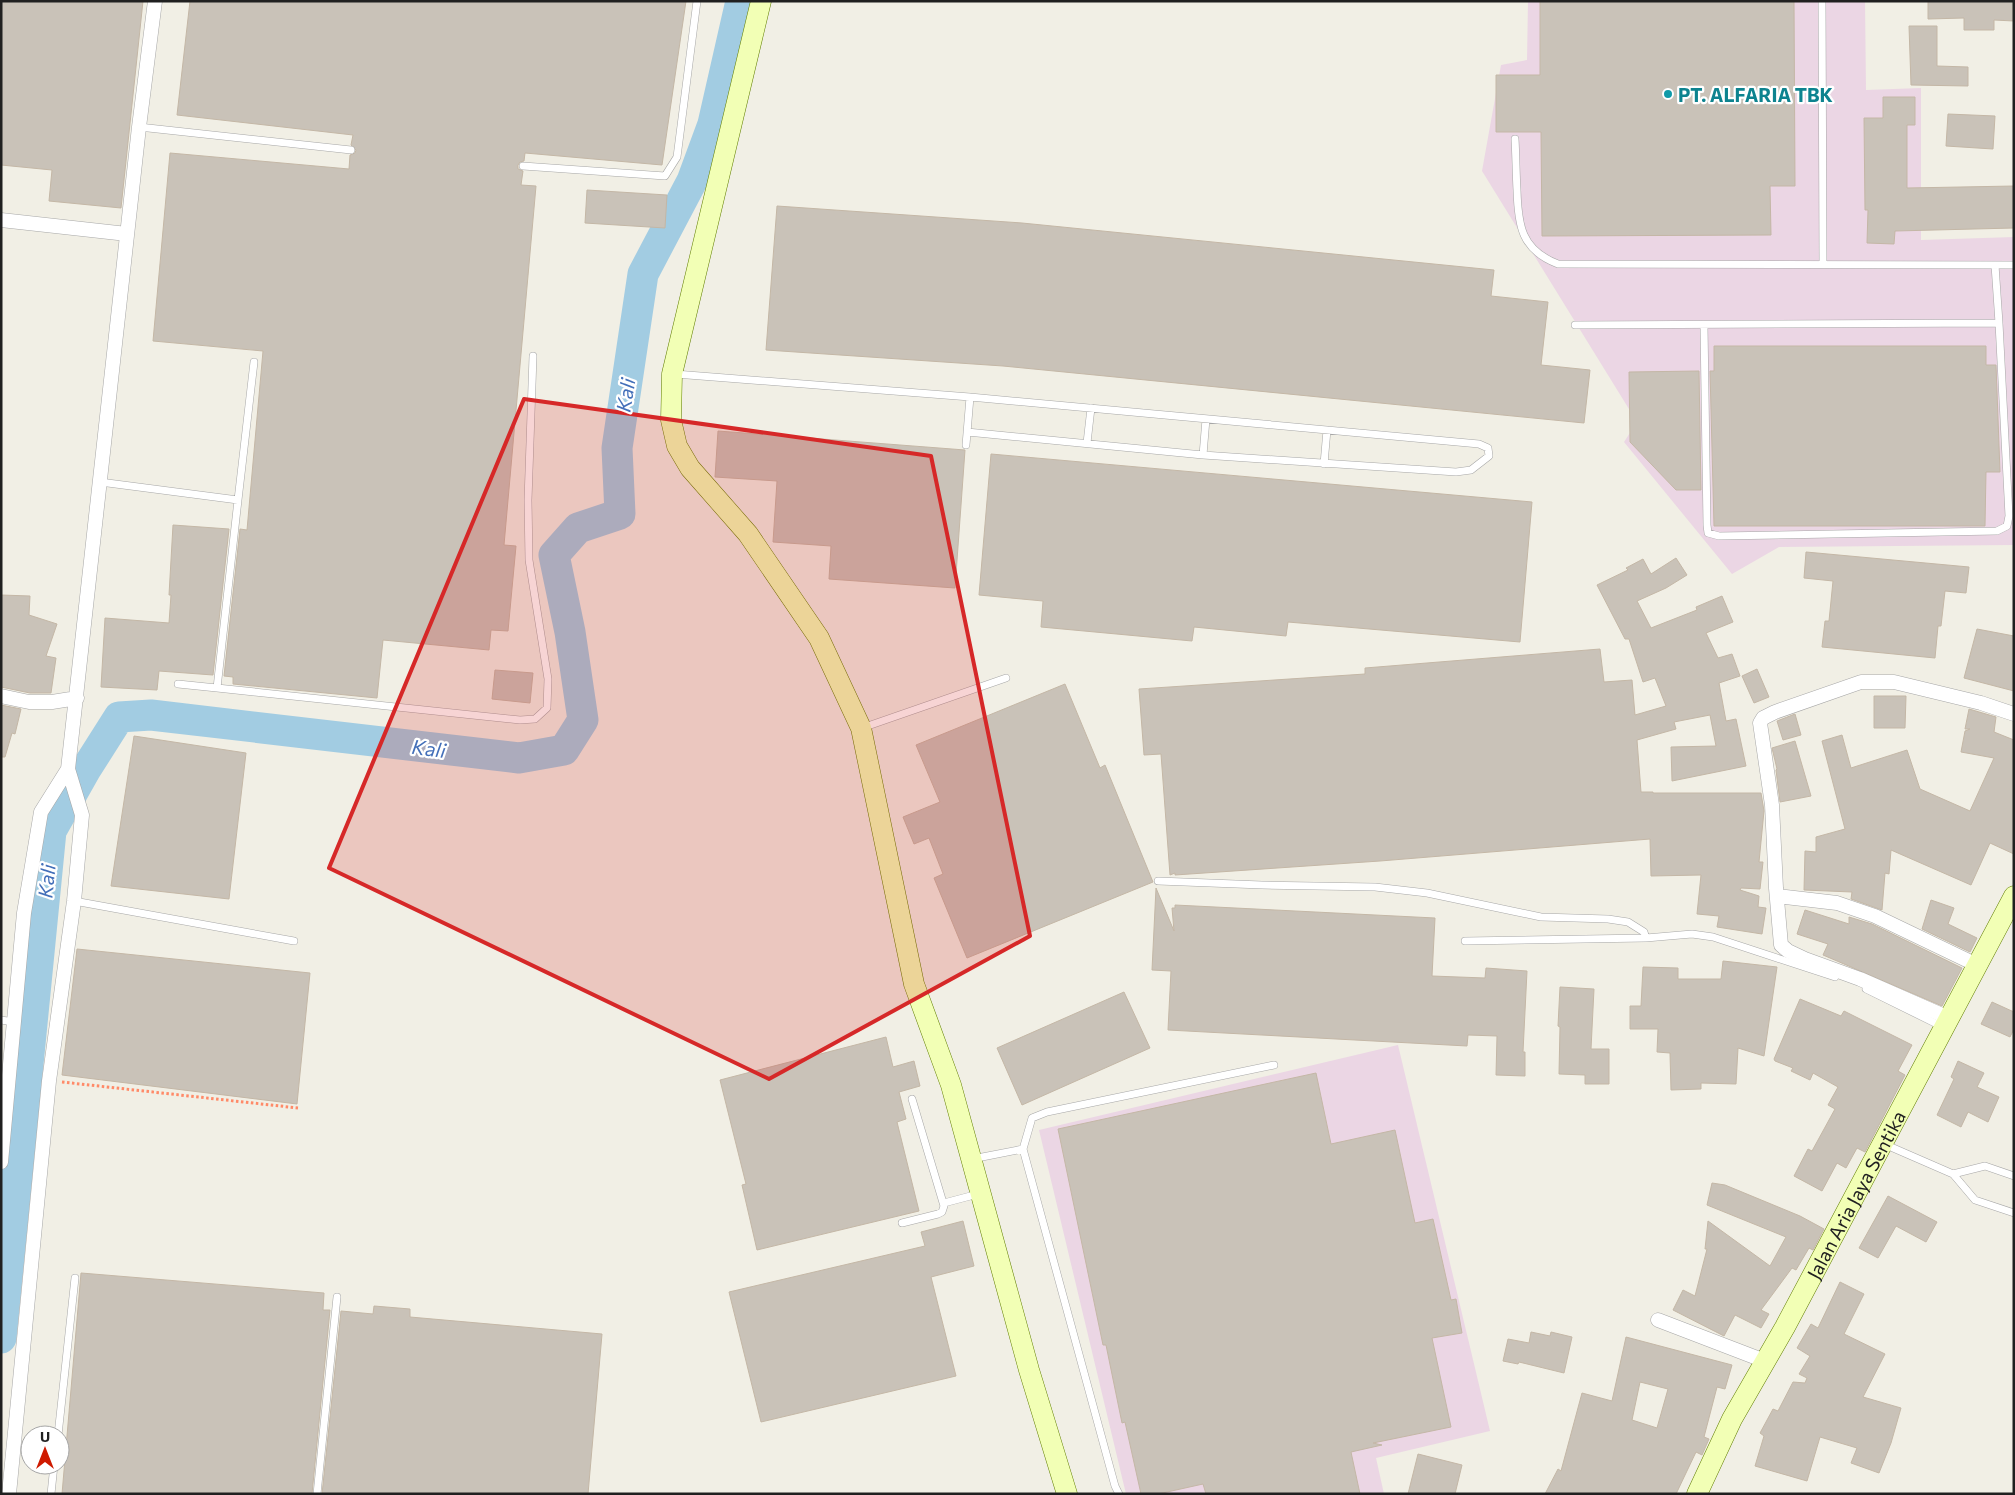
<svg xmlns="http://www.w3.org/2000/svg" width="2015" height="1495" font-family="Commissioner,sans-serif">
<rect width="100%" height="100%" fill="#f1efe5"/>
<path fill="#ebd6e4" d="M1528,1H1865L1866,90L1921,88V240L2014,237V545L1779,547L1732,574L1624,442L1637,422L1482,171L1501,65L1527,60Z
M1398,1045L1490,1431L1376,1458L1384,1494H1126L1039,1130Z"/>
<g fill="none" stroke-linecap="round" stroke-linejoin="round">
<path stroke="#a2cce2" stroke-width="31" d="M1,1338L51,831L86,769L119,717L151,715L519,758L564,750L583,720L570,632L554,555L578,528L620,514L617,448L643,274L692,181L713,124L741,1"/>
</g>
<path fill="#c9c2b8" stroke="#c4b7a6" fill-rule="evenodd" d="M1,1H143L121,208L49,201L52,170L1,165Z
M190,1H686L662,165L525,153L524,161L520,162L518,165V169L523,171L521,185L536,186L504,545L516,546L508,631L491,630L489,650L383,640L377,698L233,684V677L224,676L240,529L247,530L263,351L153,341L170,153L349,169L350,155L355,153L356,150L351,145L353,135L177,115Z
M1540,1H1794L1795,186H1770L1771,235L1542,236L1541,132H1496V75H1540Z
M1928,1H2014V21L1994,20V30H1964V18L1928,19Z
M1909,26H1937V66L1968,67V86L1911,85Z
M1883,97H1915V125H1907V188L2014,186V228L1895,231L1894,244L1867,243L1868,210H1865L1864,118H1883Z
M1948,114L1995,116L1993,149L1946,146Z
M587,190L667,195L665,228L585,223Z
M777,206L1022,223L1494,270L1491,296L1548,302L1541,365L1590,370L1584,423L1003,366L766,350Z
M1714,346H1986V365H1996L2000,472H1986L1985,526H1714L1710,371H1714Z
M1699,371L1701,490H1676L1630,442L1629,372Z
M718,431L965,450L955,588L829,579L831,546L773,542L777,481L715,477Z
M991,454L1532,502L1520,642L1288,622L1286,636L1194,627L1192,641L1041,627L1043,601L979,595Z
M173,525L229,529L213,675L159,671L157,690L101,687L105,618L169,623L171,595H169Z
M1806,552L1969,567L1966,593L1945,591L1941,626H1938L1935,658L1822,647L1825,621H1829L1833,581L1804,578Z
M1676,558L1687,575L1666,588L1637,601L1651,628L1697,610L1696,607L1722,596L1733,622L1706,633L1718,658L1732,654L1740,676L1719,683L1726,721L1736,719L1746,766L1672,781L1671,747L1716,746L1710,715L1674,722L1676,729L1637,740L1641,792H1653V793H1761L1764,811L1759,862H1763L1760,889L1741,888L1740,890L1759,896L1758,907L1766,908L1762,934L1717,927L1719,916L1697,914L1701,875L1651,876L1650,839L1380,861L1175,875V873L1170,875L1161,754L1144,755L1139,689L1365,674V668L1600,649L1604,682L1632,680L1635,715L1666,706L1655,678L1643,682L1629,639H1625L1597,585L1628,570L1626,568L1643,559L1651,574Z
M1,595L30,596L29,615L57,624L46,656L56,658L51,693H30L1,687Z
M1977,629L2014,636V691L1964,678Z
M1757,669L1769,697L1754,703L1742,676Z
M495,670L533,673L530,703L492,699Z
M1065,684L1100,768L1105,765L1153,882L967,958L934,878L943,874L929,838L914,844L903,817L940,802L916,745Z
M1874,696H1906L1905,728H1874Z
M1,705L21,709L15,734L12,733L5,757H1Z
M1969,709L1996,717L1994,732L2014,740V854L1990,843L1971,885L1891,850L1889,874L1885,873L1882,910L1851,899L1852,892L1804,890L1805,851L1816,852V837L1845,829L1822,741L1842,735L1851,768L1907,750L1920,789L1970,811L1994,758L1961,752L1965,731L1970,729H1965Z
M1795,714L1801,735L1783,740L1777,721Z
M134,736L246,753L229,899L111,886Z
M1795,741L1811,796L1780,802L1776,770L1777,769L1772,748Z
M1156,888L1174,931L1172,908H1175V905L1435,918L1432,976L1485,978L1486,968L1527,971L1523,1052H1525V1076L1496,1075L1497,1036L1468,1035L1467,1046L1168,1030L1171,971L1152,970Z
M1931,900L1954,908L1948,924L1977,938L1970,952L1922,929Z
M1805,910L1849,924V917L1872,924L1962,968L1942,1006L1823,955L1828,944L1797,934Z
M77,949L310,973L297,1104L62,1075Z
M1723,961L1777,967L1764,1056L1738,1048L1736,1084L1701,1083V1089L1671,1090L1670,1053L1657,1052L1658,1029H1630V1006H1641L1643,967L1678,968V979H1721Z
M1560,987L1594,989L1591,1049H1609V1084H1585V1075L1559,1074L1560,1027L1558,1026Z
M1124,992L1150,1048L1022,1105L997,1048Z
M1800,999L1841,1016L1844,1011L1912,1045L1898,1071L1905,1075L1865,1152L1857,1148L1846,1168L1837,1163L1822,1191L1794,1176L1808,1149L1812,1151L1835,1109L1828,1105L1838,1087L1813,1073L1810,1080L1791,1071L1793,1068L1775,1061L1774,1059Z
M1992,1002L2014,1012V1029L2010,1037L1981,1024Z
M886,1037L893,1067L914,1061L920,1086L899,1092L906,1119L897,1122L919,1211L757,1250L742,1185L746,1184L720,1080Z
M1958,1061L1984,1073L1977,1087L1999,1097L1988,1122L1968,1112L1961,1127L1937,1115L1954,1079L1951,1077Z
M1316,1073L1331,1144L1395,1130L1415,1223L1433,1219L1451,1300L1456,1299L1462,1333L1432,1338L1451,1427L1373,1443L1382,1445L1351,1452L1360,1494H1206L1203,1484L1158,1494H1141L1125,1422L1122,1423L1106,1345H1103L1058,1129Z
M1712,1183L1725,1185L1800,1216L1824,1229L1813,1250L1809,1248L1796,1270L1792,1268L1761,1310L1769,1314L1761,1328L1735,1315L1724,1336L1673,1310L1683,1290L1695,1296L1707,1249H1705L1708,1221L1770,1266L1786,1237L1707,1205Z
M1888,1196L1937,1222L1926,1242L1896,1226L1878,1258L1859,1248Z
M963,1221L974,1266L931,1277L956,1376L761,1422L729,1292L925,1246L921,1232Z
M81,1273L324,1293L323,1310H330L312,1494H62Z
M1840,1282L1864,1294L1844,1334L1885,1354L1863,1397L1901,1408L1891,1443L1879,1473L1851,1463L1857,1448L1820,1437L1807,1481L1755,1466L1764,1436L1760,1433L1773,1409L1778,1411L1793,1382L1805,1383L1807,1378L1799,1374L1810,1356L1797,1348L1811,1324L1818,1328Z
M374,1306L410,1309V1317L602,1334L588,1494H322L341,1311L373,1314Z
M1531,1332L1550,1336L1551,1332L1572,1337L1564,1373L1519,1362L1518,1364L1503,1361L1508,1339L1529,1343Z
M1626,1337L1732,1365L1725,1389L1717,1387L1704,1437L1709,1439L1702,1455L1696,1452L1676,1494H1545L1558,1469L1561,1471L1582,1393L1612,1401ZM1640,1382L1668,1389L1657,1428L1632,1420Z
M1418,1454L1462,1465L1455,1494H1408Z"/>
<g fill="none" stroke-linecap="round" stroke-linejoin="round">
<defs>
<path id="lane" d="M1822,1L1823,264
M139,127L351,150
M1515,139C1516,156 1516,173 1517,190C1518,225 1521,250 1558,264L2014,265
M523,166L665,176L677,157L697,1
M1575,325L1999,323L1995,265
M1704,326L1707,525L1708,533L1719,536L1997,531L2007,526L2009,516L1999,323
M675,374L970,397L1479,444L1488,448L1489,456L1471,470L1456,472L1203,455L967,432
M1087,443L1091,408
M966,445L970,397
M1203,455L1206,419
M1324,464L1327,430
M100,482L238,500L254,362
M238,500L217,688L520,720L535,719L547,708L548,679L529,560L528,500L533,356
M178,684L217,688
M862,728L1006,678
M1158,881L1262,885L1375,887L1427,893L1541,917L1608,919L1628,922L1644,932L1646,938
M74,901L294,941
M1465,941L1646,938L1692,934L1713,937L1835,977
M1866,989L1943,1027
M1,1020L14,1022
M1884,1144L1953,1174L1975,1200L2014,1213
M1023,1149L1115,1486L1119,1494
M972,1159L1023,1149L1032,1118L1047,1112L1274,1065
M1953,1174L1985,1166L2014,1176
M944,1203L978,1194
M902,1223L938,1214L942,1212L944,1206L912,1099
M58,1435L75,1278
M51,1494L54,1465
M317,1494L337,1297"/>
<path id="street" d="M1,220L127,234
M1,696L29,702H52L77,698
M1777,896L1837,903L1875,916L1977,965
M1949,1018L1860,979L1805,959L1788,951L1781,945L1776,888L1772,805L1760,723L1763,718L1775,712L1861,682H1894L1981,703L2014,714
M1,1162L24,913L41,812L68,769
M1658,1320L1765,1361
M9,1494L49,1081L74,901L82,815L68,769L139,127L155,1"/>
<g id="secondary">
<path d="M761,1L672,374L671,420L677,446L690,468L748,534L819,638L861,728L914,984L951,1085L1029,1370L1067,1494"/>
<path id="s1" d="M1697,1494L1732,1419L1785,1327L2014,896"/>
</g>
</defs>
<use href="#lane" stroke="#a7a7a7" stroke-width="8"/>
<use href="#street" stroke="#a7a7a7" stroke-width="15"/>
<use href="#secondary" stroke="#607d00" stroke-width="21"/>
<path stroke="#ff8a68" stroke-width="3" stroke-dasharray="2.5 2.5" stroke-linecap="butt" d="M62,1082L298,1108"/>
<use href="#lane" stroke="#fff" stroke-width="7"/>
<use href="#street" stroke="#fff" stroke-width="14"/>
<use href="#secondary" stroke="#f2ffb5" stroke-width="20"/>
</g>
<path fill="#d62828" fill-opacity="0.2" stroke="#d62828" stroke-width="4" stroke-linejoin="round" d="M524,399L931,456L1030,936L769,1079L329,868Z"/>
<circle fill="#0f9aa8" stroke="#fff" stroke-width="2" cx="1668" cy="94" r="5"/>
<g text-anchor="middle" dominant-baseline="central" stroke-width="4.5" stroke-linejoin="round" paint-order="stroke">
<g font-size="19" font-weight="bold" fill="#0d838f" stroke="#fff" text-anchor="start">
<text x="1678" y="94">PT. ALFARIA TBK</text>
</g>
<g font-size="19" fill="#202020" stroke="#fff">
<text stroke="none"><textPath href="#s1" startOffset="339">Jalan Aria Jaya Sentika</textPath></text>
</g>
<g font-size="20" font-style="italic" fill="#436fb9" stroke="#fff">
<text transform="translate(625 395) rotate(-81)">Kali</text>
<text transform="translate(429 748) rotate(7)">Kali</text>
<text transform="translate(46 881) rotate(-84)">Kali</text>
</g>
</g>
<rect width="2015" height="1495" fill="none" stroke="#202020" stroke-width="5"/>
<g transform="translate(45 1450)"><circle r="24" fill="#ffffff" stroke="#a6a6a6"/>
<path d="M0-4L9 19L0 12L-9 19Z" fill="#cf1a00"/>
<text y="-8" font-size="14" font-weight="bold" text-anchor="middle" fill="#202020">U</text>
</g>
</svg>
